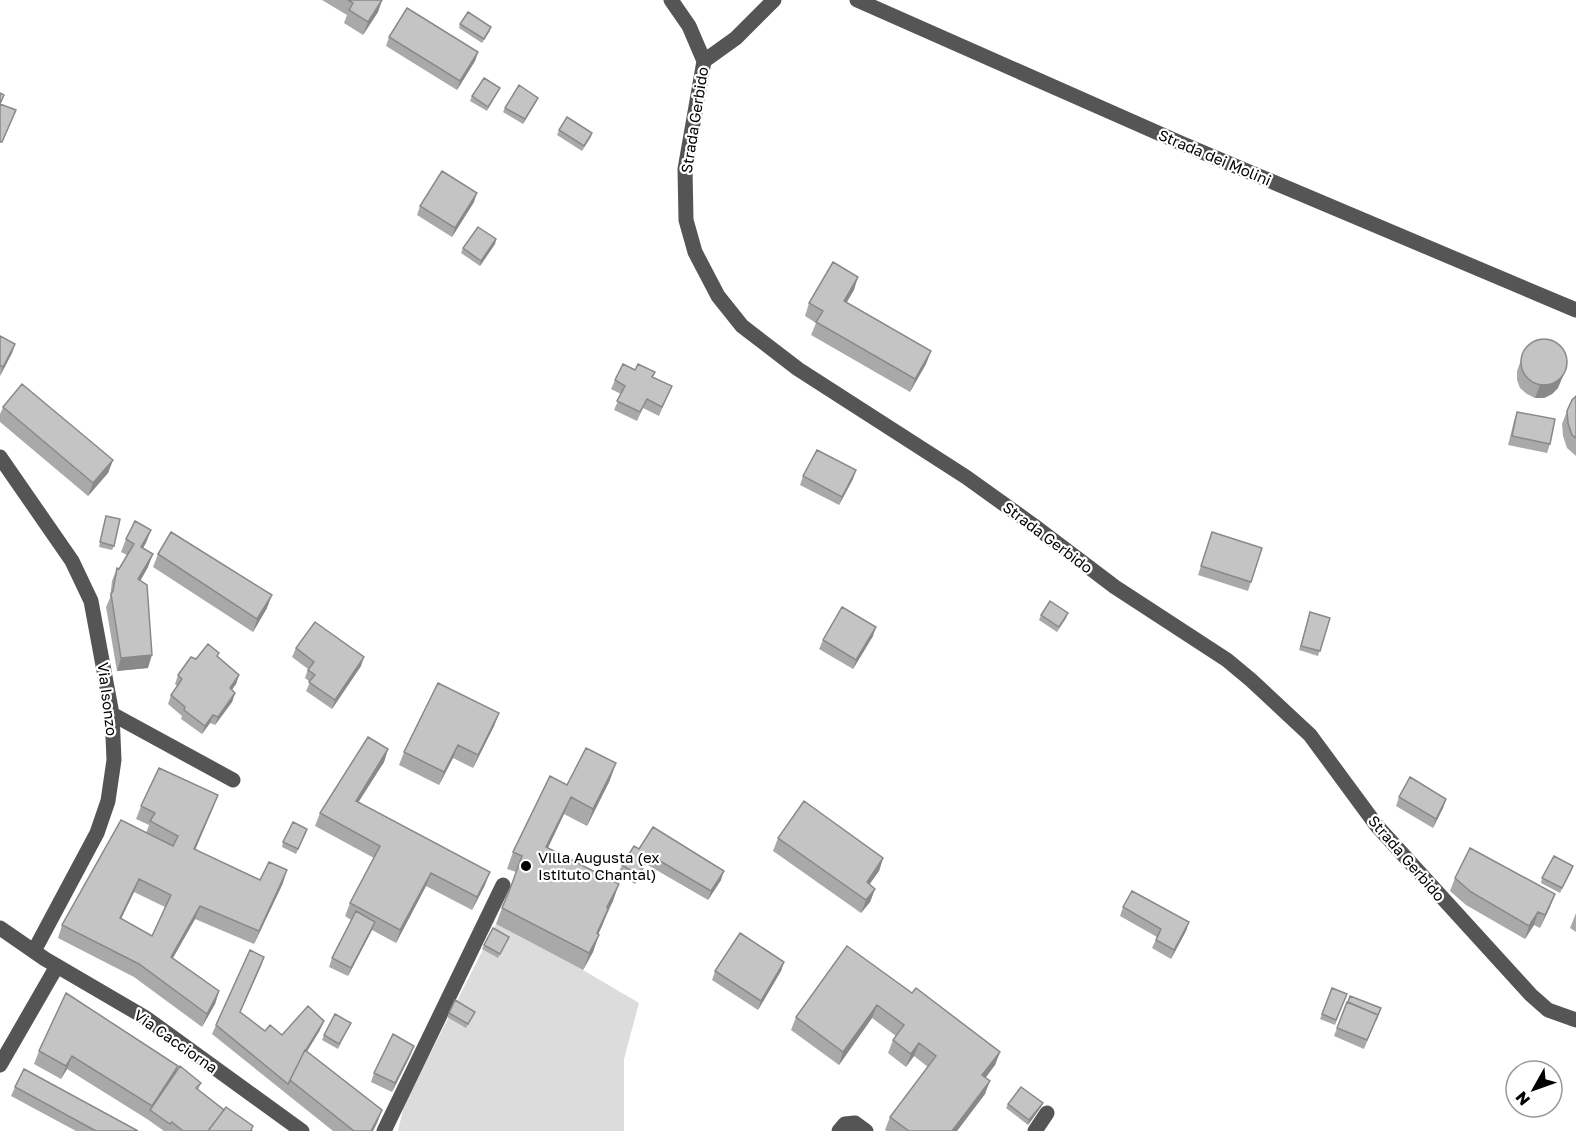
<svg xmlns="http://www.w3.org/2000/svg" width="1576" height="1131" font-family="'Golos Text',sans-serif">
<rect width="100%" height="100%" fill="#fff"/>
<path fill="#dcdcdc" d="M496,924L583,970L639,1003L624,1059V1131H398L404,1105Z"/>
<g fill="none" stroke-linecap="round" stroke-linejoin="round">
<path stroke="#555" stroke-width="15" d="M671,0L689,26L704,61L685,169L686,220L695,252L718,296L742,326L798,369L966,477L1033,525L1115,587L1227,660L1251,680L1310,735L1377,826L1531,995L1548,1010L1576,1020
M857,0L1183,144L1576,310
M704,61L736,38L774,0
M0,457L72,561L91,601L112,714L114,760L108,801L97,833L34,951
M112,714L233,780
M0,928L45,959L146,1018L302,1131
M0,1065L57,966
M384,1131L503,885
M839,1131L845,1124L855,1123L866,1131
M1035,1131L1047,1113"/>
</g>
<path fill="#a9a9a9" fill-rule="evenodd" d="M322,0H382L378,12L363,35L344,23L347,15Z
M460,24L490,31L482,43L459,28Z
M389,37L478,52L475,61L457,90L386,46Z
M500,88L498,92L487,111L470,101L472,96Z
M538,98L536,102L523,124L503,112L505,108Z
M559,130L592,133L591,137L582,151L557,135Z
M474,202L452,237L417,215L420,206Z
M496,239L495,244L480,266L461,253L463,248Z
M854,290L846,302L931,351L926,364L910,392L811,335L816,323L805,316L809,303Z
M0,336L15,344L12,353L0,376Z
M1525,349L1558,388L1552,394L1544,398H1535L1527,394L1520,388L1517,380V371Z
M635,370L655,372L653,377L668,395L659,416L643,408L637,421L614,410L621,394L611,389L615,380Z
M1576,396V456L1567,448L1563,436L1562,424L1567,411Z
M3,407L113,460L108,473L88,496L0,422V414Z
M1517,412L1550,444L1547,453L1508,445L1514,421Z
M803,476L853,479L839,505L800,485Z
M106,516L114,546L112,550L99,547Z
M151,530L143,548L148,567L140,581L148,668L117,671L106,607L110,598L112,581L117,568L119,569L127,555L121,552L126,539Z
M1209,541L1251,582L1248,591L1198,575Z
M158,554L267,608L253,632L153,567Z
M1310,612L1330,618L1318,656L1299,650Z
M1041,615L1067,617L1057,632L1039,620Z
M873,636L853,669L819,649L823,640Z
M296,648L361,666L332,709L306,691L310,682L305,678L308,669L292,657Z
M218,657L239,675L236,684L232,689L235,693L232,702L215,725L210,723L202,734L181,719L182,716L168,704L171,695L177,686L175,684L178,675L196,659Z
M499,713L494,726L473,768L453,758L439,785L399,765L404,752Z
M388,749L384,762L358,802L485,885L472,910L426,886L396,943L372,930L348,976L329,967L332,958L351,920L345,916L350,903L374,858L315,826L320,813Z
M610,780L587,826L564,814L548,848L613,901L598,935L593,952L583,970L496,924L502,908L509,893L516,872L507,869L513,852L567,785Z
M218,795L195,849L260,880L283,883L254,944L195,919L173,958L219,991L215,1004L202,1027L134,977L58,938L62,925L146,833L149,825L136,819L141,806ZM134,892L165,907L152,936L121,919Z
M1399,797L1446,799L1443,808L1433,828L1396,806Z
M306,833L296,854L282,847L283,842Z
M778,838L883,858L879,871L869,884L875,889L870,902L861,913L773,851Z
M639,849L721,880L708,900L646,864L635,884L618,874L622,865Z
M1572,870L1560,893L1541,883L1542,878Z
M1455,878L1555,894L1550,907L1540,928L1534,925L1525,939L1466,905L1450,891Z
M1123,907L1189,922L1186,931L1171,959L1152,948L1157,937L1120,916Z
M1576,913V932L1570,928Z
M509,937L498,958L482,949L484,945Z
M784,962L781,971L758,1010L712,980L715,971Z
M261,966L240,1012L265,1031L282,1035L320,1030L307,1051L382,1110L377,1123L373,1131H333L212,1034L216,1025Z
M1332,988L1347,994L1335,1025L1320,1019Z
M912,993L1000,1052L995,1065L985,1078V1094L957,1131H887L885,1130L890,1117L928,1067L914,1056L906,1067L888,1053L893,1040L896,1036L872,1018L839,1065L791,1030L796,1017Z
M1381,1008L1364,1049L1334,1036L1337,1028Z
M449,1013L473,1016L466,1028L447,1017Z
M351,1023L338,1049L322,1040L324,1035Z
M39,1051L175,1074L201,1083L198,1090L252,1131H164L147,1119L67,1069L61,1079L34,1064Z
M411,1054L392,1092L371,1082L374,1073Z
M15,1087L138,1131H76L11,1096Z
M1043,1103L1041,1107L1028,1125L1006,1108L1008,1104Z"/>
<path fill="#898989" d="M382,0L378,12L363,35L368,22Z
M478,52L475,61L457,90L460,81Z
M538,98L536,102L523,124L525,119Z
M477,193L474,202L452,237L455,228Z
M496,239L495,244L480,266L481,261Z
M858,277L854,290L840,314L844,301Z
M15,344L12,353L0,376L3,367Z
M931,351L926,364L910,392L915,379Z
M1567,367L1558,388L1552,394L1544,398H1535L1540,385Z
M113,460L108,473L88,496L93,483Z
M856,470L853,479L839,505L842,497Z
M151,530L146,543L136,560L141,547Z
M153,554L148,567L134,592L138,579Z
M272,595L267,608L253,632L257,619Z
M876,627L873,636L853,669L856,660Z
M152,655L148,668L117,671L121,658Z
M364,657L361,666L332,709L335,700Z
M239,675L236,684L227,697L230,688Z
M235,693L232,702L215,725L218,717Z
M499,713L494,726L473,768L478,755Z
M213,715L210,723L202,734L205,726Z
M458,745L453,758L439,785L444,772Z
M388,749L384,762L351,814L356,801Z
M616,763L610,780L587,826L593,809Z
M218,795L213,808L190,862L194,849Z
M571,797L564,814L540,864L546,847Z
M1446,799L1443,808L1433,828L1436,819Z
M650,855L646,864L635,884L638,875Z
M883,858L879,871L862,895L867,882Z
M287,870L283,883L254,944L259,931Z
M724,871L721,880L708,900L711,891Z
M490,872L485,885L472,910L477,897Z
M431,873L426,886L396,943L400,930Z
M139,879L134,892L115,931L120,918Z
M619,884L613,901L600,924L607,907Z
M875,889L870,902L861,913L866,900Z
M1555,894L1550,907L1540,928L1545,915Z
M200,906L195,919L166,970L171,957Z
M608,909L602,926L592,947L599,935L593,952L583,970L597,933Z
M1538,912L1534,925L1525,939L1529,926Z
M375,922L372,930L348,976L351,968Z
M1189,922L1186,931L1171,959L1174,950Z
M264,957L261,966L236,1021L240,1012Z
M784,962L781,971L758,1010L761,1001Z
M219,991L215,1004L202,1027L207,1014Z
M877,1005L872,1018L839,1065L843,1052Z
M324,1021L320,1030L300,1063L303,1054Z
M919,1043L914,1056L906,1067L911,1054Z
M414,1046L411,1054L392,1092L395,1083Z
M1000,1052L995,1065L978,1088L982,1075Z
M72,1056L67,1069L61,1079L66,1066Z
M178,1066L173,1079L150,1110L152,1106Z
M990,1081L985,1094L957,1131H952Z
M1043,1103L1041,1107L1028,1125L1029,1120Z
M382,1110L377,1123L373,1131H371Z"/>
<path fill="#c4c4c4" stroke="#898989" stroke-width="1.5" fill-rule="evenodd" d="M348,0H382L368,22L349,10L353,3Z
M407,8L478,52L460,81L389,37Z
M468,12L491,27L484,39L460,24Z
M484,78L500,88L488,107L472,96Z
M519,85L538,98L525,119L505,108Z
M0,93L4,95L0,104L16,110L2,142H0Z
M567,117L592,133L584,146L559,130Z
M442,171L477,193L455,228L420,206Z
M478,227L496,239L481,261L463,248Z
M833,262L858,277L844,301L931,351L915,379L816,322L823,311L809,303Z
M0,336L15,344L3,367L0,365Z
M1521 362a23 23 0 1 1 46 0a23 23 0 1 1-46 0Z
M623,364L635,370L638,364L655,372L652,377L672,386L662,407L647,399L640,412L617,401L625,386L615,380Z
M22,384L113,460L93,483L3,407Z
M1576,396V438L1572,435L1568,423L1567,411L1572,400Z
M1517,412L1555,419L1550,444L1512,436Z
M817,450L856,470L842,497L803,476Z
M106,516L120,519L114,546L100,542Z
M135,521L151,530L141,547L153,554L138,579L147,585L152,655L121,658L111,594L113,591L117,568L119,569L134,544L126,539Z
M171,532L272,595L257,619L158,554Z
M1212,532L1262,548L1251,582L1201,566Z
M1050,601L1068,613L1059,627L1041,615Z
M842,607L876,627L856,660L823,640Z
M1310,612L1330,618L1320,651L1301,646Z
M315,622L364,657L335,700L309,682L315,675L308,670L314,662L296,648Z
M208,644L219,653L217,656L239,675L230,688L235,693L218,717L213,715L205,726L184,710L185,707L171,695L182,679L178,675L191,657L196,659Z
M438,683L499,713L478,755L458,745L444,772L404,752Z
M368,737L388,749L356,801L490,872L477,897L431,873L400,930L350,903L380,846L320,813Z
M586,748L616,763L593,809L571,797L546,847L619,884L607,907L608,909L597,933L599,935L589,953L502,908L510,889L522,856L513,852L550,776L567,785Z
M159,768L218,795L194,849L260,880L269,862L287,870L259,931L200,906L171,957L219,991L207,1014L139,964L62,925L121,820L173,846L178,836L150,821L155,813L141,806ZM139,879L171,895L152,936L120,918Z
M1410,777L1446,799L1436,819L1399,797Z
M804,801L883,858L867,882L875,889L866,900L778,838Z
M293,822L307,829L298,849L283,842Z
M653,827L724,871L711,891L650,855L638,875L622,865L634,846L639,849Z
M1470,848L1555,894L1545,915L1538,912L1529,926L1471,892L1455,878Z
M1554,856L1573,866L1562,888L1542,878Z
M1132,891L1189,922L1174,950L1156,940L1161,929L1123,907Z
M356,911L375,922L351,968L332,958Z
M493,928L509,937L500,954L484,945Z
M740,933L784,962L761,1001L715,971Z
M847,946L912,993L916,988L1000,1052L982,1075L990,1081L952,1131H909L890,1117L936,1056L919,1043L911,1054L893,1040L904,1025L877,1005L843,1052L796,1017Z
M250,950L264,957L240,1012L265,1031L270,1025L282,1035L308,1006L324,1021L306,1050H305L288,1084L216,1025Z
M1332,988L1347,994L1336,1020L1322,1014Z
M66,993L178,1066L152,1106L72,1056L66,1066L39,1051Z
M1350,996L1381,1008L1376,1020L1378,1015L1348,1002Z
M455,1000L475,1012L468,1024L449,1013Z
M1347,1002L1378,1015L1367,1040L1337,1028Z
M335,1014L351,1023L339,1044L324,1035Z
M393,1034L414,1046L395,1083L374,1073Z
M305,1050L382,1110L371,1131H354L290,1080Z
M180,1066L201,1083L196,1088L224,1110L208,1131H183L172,1122L170,1124L150,1110Z
M24,1069L138,1131H96L15,1087Z
M1021,1087L1043,1103L1029,1120L1008,1104Z
M226,1107L253,1126L251,1130L252,1131H208Z"/>
<circle fill="#000" stroke="#fff" stroke-width="2" cx="526" cy="866" r="6"/>
<g text-anchor="middle" dominant-baseline="central" stroke-width="4.5" stroke-linejoin="round" paint-order="stroke">
<g font-size="15" fill="#000" stroke="#fff">
<text transform="translate(694 120) rotate(-81)">Strada Gerbido</text>
<text transform="translate(1215 157) rotate(23)">Strada dei Molini</text>
<text transform="translate(1048 537) rotate(37)">Strada Gerbido</text>
<text transform="translate(108 699) rotate(83)">Via Isonzo</text>
<text transform="translate(1407 858) rotate(49)">Strada Gerbido</text>
<text transform="translate(176 1041) rotate(35)">Via Cacciorna</text>
</g>
<g font-size="15" fill="#000" stroke="#fff" text-anchor="start">
<text x="538" y="857">Villa Augusta (ex<tspan x="538" dy="17">Istituto Chantal)</tspan></text>
</g>
</g>
<g transform="translate(1534 1089) rotate(230)"><circle r="28" fill="#ffffff" stroke="#999999" stroke-width="1.5"/>
<path d="M0-4.5L10 22L0 15L-10 22Z" fill="#000000"/>
<text y="-9" font-size="16" font-weight="bold" text-anchor="middle" fill="#000000">N</text>
</g>
</svg>
